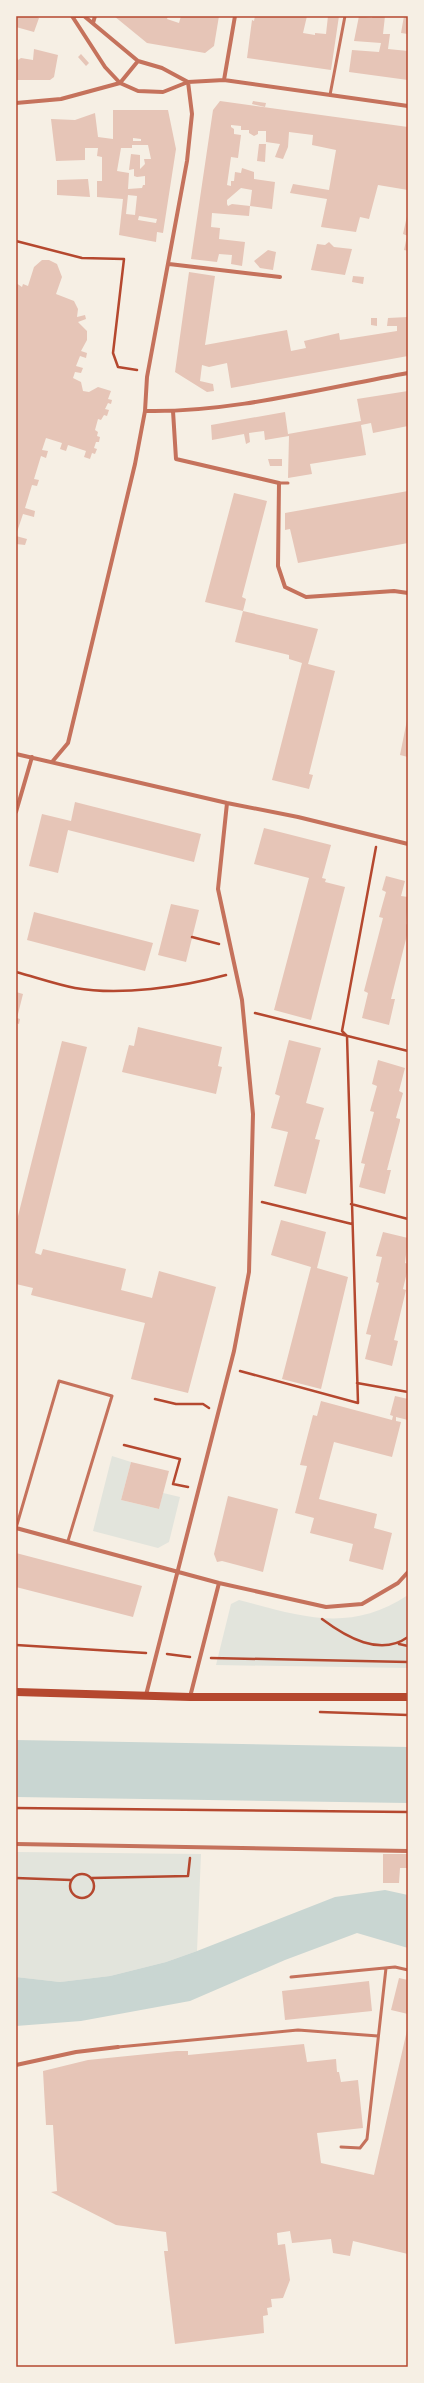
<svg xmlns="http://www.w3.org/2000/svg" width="424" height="2383" font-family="Roboto,sans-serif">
<rect width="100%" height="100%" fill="#f6efe4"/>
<path fill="#e2e4dc" d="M112,1456L131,1462L121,1500L159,1509L163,1493L180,1497L169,1542L158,1548L93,1531Z
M408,1595V1668L216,1665L231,1604L239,1600C301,1616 349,1634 408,1595Z
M16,1852L201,1854L197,1951L166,1962L110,1976L60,1982L16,1977Z"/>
<path fill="#c9d6d2" d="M16,1740L408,1747V1803L16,1797Z
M385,1890L408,1895V1948L357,1933L285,1960L190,2001L81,2021L16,2026V1977L60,1982L110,1976L166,1962L197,1951L335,1897Z"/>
<path fill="#e6c5b7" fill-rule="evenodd" d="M16,16H35L39,18L34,32L16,27Z
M114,16H168L167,19L179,23L181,16H219L214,46L205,53L147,43Z
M255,16H307L303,33L315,35V33L326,34L328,16H339L331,70L247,58L252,20L254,21Z
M359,16L372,18L373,16H385L383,34H390L388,49L408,51V80L349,72L352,50L379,52L381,43L354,41Z
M404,16H408V34L401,33Z
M34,49L58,55L54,77L50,80H16V55L18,60L21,58L33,60Z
M81,54L89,63L86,66L78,57Z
M220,101L408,127V190L378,185L369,219L360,217L356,232L321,227L327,199L290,193L293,184L329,190L336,150L312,145L313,135L289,132L288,147L283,159L275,157L280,144L266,142V131H258V134L254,136L249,133V130H241V126L231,125V127L234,129V134L241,135L238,158L231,157L227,185L231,186V181H234L235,172L241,173L242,168L254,172V179L275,182L272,209L250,206L252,190L241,188L227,200V204L228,206L232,204L250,206L249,216L212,213L211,227L220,228L219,239L245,242L242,266L231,264L232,255L219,254L217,262L191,259L213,110Z
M253,101L266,103L265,107L252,104Z
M113,110H168L176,149L163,233L157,232L156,242L119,235L123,199L97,197V181H102V157L97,156L98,148H85V160L56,161L51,119L75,120L95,113L98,137L113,139ZM133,138L141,139V141H133ZM132,145H148L151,159H144L145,164L140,169V155L131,154L129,170L134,169V176L137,177L145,176V185H143L142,188L128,189L129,173L117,171L121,148H132ZM128,195L137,196L135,215L126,214ZM139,216L157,219L156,223L138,220Z
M259,144H266L265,162L257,161Z
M88,179L90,197L57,195V180Z
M407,216H408V236L403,234Z
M407,236H408V251L404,250Z
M329,242L334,247L352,249L345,275L311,270L317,244L325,245Z
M268,250L276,252L273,270L260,268L254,261Z
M42,260H49L57,264L62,277L56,294L74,301L78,309L77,317L85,315L86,319L78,322L87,331V340L81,351L87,353L86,358L80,356L76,366L83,368L81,373L75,372L73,378L81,382L83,391L89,392L98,387L111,391L108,399L112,400L111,404L108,403L105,409L109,410L107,416L104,415L101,420L98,419L95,430L98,432L97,436L100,437L99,442H96L94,448L97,449L95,454L92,453L90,459L84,457L86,451L68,445L66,451L60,449L62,443L46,438L42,450L48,451L46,458L41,456L34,479L39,480L37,486L32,485L25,508L35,511L34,517L23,514L16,535V283L22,287L23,284L28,286L34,267Z
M189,272L215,276L205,345L287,330L291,351L306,348L304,341L339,333L340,340L397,331V326H387L388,318L408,317V356L231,388L227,363L209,367L202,365L200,381L213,384L214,391L207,392L175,372Z
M353,276L364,277L363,284L352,282Z
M371,318H377V326L371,325Z
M408,391V426L373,433L371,423L361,425L366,455L310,464L312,474L288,478L289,436L265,440L264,431L249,433L250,442L246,444L244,434L212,440L211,425L285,412L288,434L361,421L357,399Z
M268,459H282V466H270Z
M408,491V543L298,563L290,529L285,530V513Z
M234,493L267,501L242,597L246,599L243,611L318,629L308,664L335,671L309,774L313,775L309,789L272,780L302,663L289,659V655L235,642L243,611L205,602Z
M16,536L27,539L25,545L16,544Z
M407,720H408V757L400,755Z
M75,802L201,834L194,862L68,830L58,873L29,866L42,814L71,821Z
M264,828L331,845L322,878L326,879L325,882L345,887L311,1020L274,1010L309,878L254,864Z
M386,876L405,881L401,896L408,897L406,924L408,925V931L391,999H395L389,1025L362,1018L368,993L364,991L383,918L379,917L386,892L382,890Z
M171,904L199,910L186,962L158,955Z
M34,912L153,943L145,971L27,940Z
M16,992L23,994L17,1018L20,1019L19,1024L16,1023Z
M138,1027L222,1047L218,1066L222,1067L216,1094L122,1072L129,1045L134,1046Z
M289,1040L321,1048L306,1103L324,1108L315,1139L320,1140L306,1194L274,1186L288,1132L271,1128L280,1096L275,1094Z
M62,1041L87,1047L35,1253L41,1255L43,1249L126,1269L121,1290L152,1298L159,1271L216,1287L188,1393L131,1379L145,1323L31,1295L33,1288L16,1284V1224Z
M378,1060L405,1068L399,1091L403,1093L396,1118L400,1119V1121L387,1170H391L385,1194L359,1187L365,1164L361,1163L374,1112L370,1111L377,1086L372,1084Z
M281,1220L326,1232L317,1268L348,1277L321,1389L282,1379L311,1267L271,1255Z
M383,1232L408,1238L405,1263L408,1264V1268L403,1289L406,1290L394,1340L398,1341L392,1366L365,1359L371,1335L366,1334L379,1283L376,1282L382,1257L376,1256Z
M395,1396L408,1399V1420L396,1417V1421L401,1422L392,1457L334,1442L319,1499L377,1514L374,1528L392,1533L383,1570L349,1561L353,1544L310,1533L314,1518L295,1513L307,1466L300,1465L313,1415L317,1416L321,1401L392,1420L393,1416L390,1415Z
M131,1462L169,1471L159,1509L121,1500Z
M228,1496L278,1509L263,1572L222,1561L217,1562L214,1554Z
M16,1553L142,1586L133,1617L16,1587Z
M383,1854H408V1868H400L399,1883H383Z
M399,1978L408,1980V2014L391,2010Z
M369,1981L372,2011L285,2020L282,1991Z
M408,2026V2254L353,2241L350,2256L333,2253L331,2239L292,2243L290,2231L277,2233L278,2245L285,2244L290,2280L283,2298L271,2299L272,2307L267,2308L268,2315L263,2316L264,2333L175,2344L164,2251H168L166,2232L116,2225L51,2192L57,2191L53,2125H46L43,2071L88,2060L177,2051H188V2055L304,2044L307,2062L336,2059L337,2072H339L341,2082L358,2080L363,2128L317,2133L321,2163L374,2175Z"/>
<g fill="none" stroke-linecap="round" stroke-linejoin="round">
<path stroke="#b5482f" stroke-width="2.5" d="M16,241L82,258L124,259L113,353L118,367L137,370
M192,937L219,944
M16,972C35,977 55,984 75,988C120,996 182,987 226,975
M255,1013L408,1051
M262,1202L352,1224
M351,1204L408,1219
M240,1371L358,1403L347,1036L342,1031L376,847
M357,1383L408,1392
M155,1399L176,1404H203L209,1408
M124,1445L180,1459L173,1484L188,1487
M322,1619C346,1637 380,1657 408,1637
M399,1644L408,1646
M16,1645L146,1653
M167,1654L190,1657
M211,1658L408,1662
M320,1712L408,1715
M16,1808L408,1812
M70 1886a12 12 0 1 1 24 0a12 12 0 1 1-24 0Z
M16,1878L71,1880
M92,1878L188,1876L190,1858"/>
<path stroke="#c5725c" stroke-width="3" d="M330,95L345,16
M279,483H288
M16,1528L59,1381L112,1396L68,1541
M291,1977L395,1967L408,1970
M118,2047L298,2030L378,2036
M341,2147L360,2148L367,2139L386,1968"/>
<path stroke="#c5725c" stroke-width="4" d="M72,16L105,67L120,83L138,91L163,92L188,82L224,80L408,106
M73,16H84L138,61L162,68L188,82
M93,23L95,16
M224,80L235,16
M16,103L61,99L120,83L138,61
M169,264L280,277
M145,411C230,413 324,388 408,373
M173,411L176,459L279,483L278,566L285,587L306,597L394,591L408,593
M16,754L227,803L298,817L408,844
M52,762L68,743L135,464L145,411L147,377L187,161L192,114L188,82
M16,812L32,757
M16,1528L219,1583L326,1607L362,1604L398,1583L408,1572
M146,1695L234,1351L249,1272L253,1114L242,1000L218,889L227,803
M190,1697L219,1583
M16,1844L408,1851
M16,2065L76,2052L118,2047"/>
<path stroke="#b5482f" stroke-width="8" d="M16,1692L190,1697H408"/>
</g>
<rect width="424" height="2383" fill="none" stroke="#f6efe4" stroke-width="34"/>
<rect x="17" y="17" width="390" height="2349" fill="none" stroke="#b5482f" stroke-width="1.5"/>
</svg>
